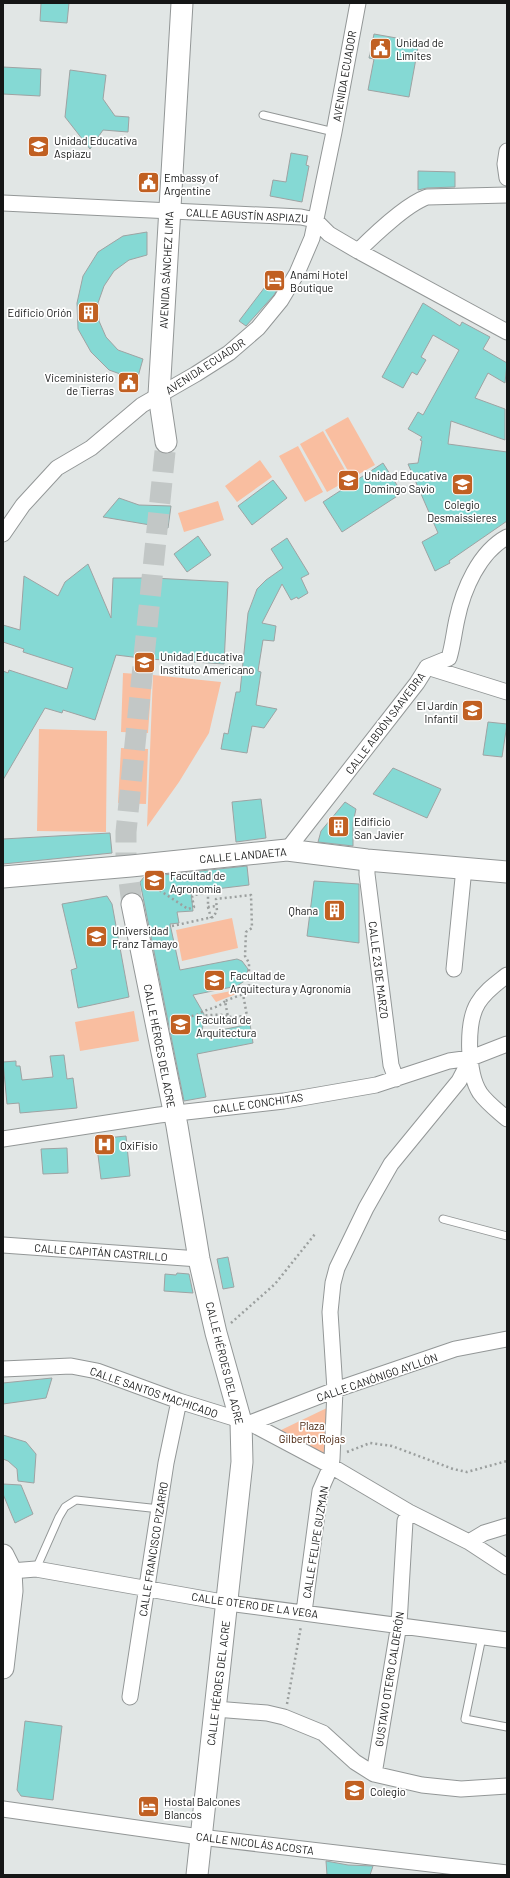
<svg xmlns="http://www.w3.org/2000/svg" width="510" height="1878" font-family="Barlow,sans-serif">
<rect width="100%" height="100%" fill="#e1e6e5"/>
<path fill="#f9bea0" d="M348,417L375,465L352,478L325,430Z
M323,431L350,479L327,492L300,444Z
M298,446L323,492L305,502L279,456Z
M260,460L272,477L237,502L225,486Z
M218,501L224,520L184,532L178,513Z
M123,673L152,675L148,733L121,732Z
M153,675L221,682L209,733L179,782L147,827Z
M39,729L107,731L106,832L37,831Z
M121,748L148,749L146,804L118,803Z
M232,918L238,948L182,961L176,930Z
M246,988V990L216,1002L211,995Z
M134,1011L139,1041L80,1051L75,1022Z
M331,1406L326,1456L279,1431Z"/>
<path fill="#85d9d4" stroke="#9ea3a3" d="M41,3H69L67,23L40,21Z
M374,34L419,42L409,97L368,90L374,59L369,58Z
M3,67L41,69L40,96L3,94Z
M70,70L106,75L103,99L115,116L129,117L128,132L103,130L90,149L65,117Z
M291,153L308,156L306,165L309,166L302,202L270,196L273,180L286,182Z
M418,171L455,172V187L427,188L418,190Z
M147,232V255L129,260L114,271L104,286L98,303L99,321L106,337L118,350L143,359L137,380L109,370L91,352L78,329L77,303L83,276L98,252L123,236Z
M271,271L284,278L274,295L246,326L239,321L268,283L265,281Z
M423,303L460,326L462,322L490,337L483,349L507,363L505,383L488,373L475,398L505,409V440L451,421L448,444L507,452V521L449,561L450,563L435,571L422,542L438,533L408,464L418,463L422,441L420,440L422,437L408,429L418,412L423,415L459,350L433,335L421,357L426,360L417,375L412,372L403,388L382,377Z
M383,463L402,493L342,532L323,502Z
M273,480L287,498L252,525L238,506Z
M119,498L139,505L171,506L168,528L103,517Z
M198,536L211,555L187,572L174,554Z
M287,538L309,574L301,578L308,593L298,599L297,597L291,600L282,584L262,623L276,626L274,641L263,640L258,671L261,672L256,705L277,709L264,728L252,726L247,753L221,749L224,733L228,734L236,692H240L248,613L257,589L266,580L283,568L271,549Z
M88,564L111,618L113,578H153L228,582L224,664L149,659L116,655L95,720L63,710L62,713L45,708L3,780V671L8,673L9,670L67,689L73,668L23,652L24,649L3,642V625L20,630L24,576L58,596L65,582Z
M488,722L507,724L502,757L483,755Z
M393,768L441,789L427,818L373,794Z
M261,799L266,838L236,842L232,802Z
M345,802L356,809L353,823V846L318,842L321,831Z
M110,833L112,853L3,864V839Z
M247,866L249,885L191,892L193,911L177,912L179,923L170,924L180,970L237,959L242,961L248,969L246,980L237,986L193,995L204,1014L202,1034L250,1024L253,1043L197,1054L206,1097L184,1101L140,882L144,877Z
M314,881L359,884V943L307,936Z
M107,896L112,904L129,997L78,1008L71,970L77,968L62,904Z
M64,1055L67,1079L73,1078L77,1108L20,1113L19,1103L7,1104L3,1062L16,1061V1066H20L22,1080L53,1077L50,1056Z
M126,1136L130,1176L101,1179L96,1139Z
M67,1148L68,1173L43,1174L41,1149Z
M228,1257L234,1287L223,1289L217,1259Z
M177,1273L189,1274L193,1293L164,1291L165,1274L176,1275Z
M52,1378L46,1398L3,1404V1383Z
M3,1435L26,1442L36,1454L34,1483L18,1481L17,1469L8,1461L3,1459Z
M3,1484L21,1485L33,1514L15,1523L3,1494Z
M25,1721L62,1726L53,1800L21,1796L17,1790Z
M326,1861L348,1865L373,1866L370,1875H327Z"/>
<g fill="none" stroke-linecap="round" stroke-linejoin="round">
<path stroke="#c2c7c6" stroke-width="21" stroke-dasharray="21 10" stroke-linecap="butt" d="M132,904L126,858V832L166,442"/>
<defs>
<path id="lane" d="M263,115L334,132
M443,1219L507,1236
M36,1569L59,1517L65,1507L76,1500L160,1509
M482,1637L465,1719L507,1727"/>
<path id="street" d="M507,151L505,164L507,178
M3,203L301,217L315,220L329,234L358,251L507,332
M358,251C374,235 407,204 427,197L507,195
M3,534L23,505L57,468L91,448L142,405L196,374L229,353L258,328L281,300L297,273L312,238L334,132L358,3
M427,667L507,692
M287,850L417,683L427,667L449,658C453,645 454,632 457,619C463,590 479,552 507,537
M367,860V874L391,1065L396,1079
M454,969L464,868
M507,975C497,983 485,991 478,1003C466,1022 467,1073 480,1093C487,1103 498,1111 507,1119
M3,1139L159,1115L284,1101L376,1085L449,1061L471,1058L507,1044
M3,1245L199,1259
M3,1369L71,1366L97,1371L179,1401L250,1423L331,1466L409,1512L469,1542L507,1567
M250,1423L335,1390L455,1349L507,1339
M469,1542L484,1533L507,1526
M3,1569L11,1571L36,1569L228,1603L507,1640
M304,1612L320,1491L331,1466L332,1459L335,1390L330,1312L333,1283L337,1268L366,1208L391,1164L459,1081L471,1058
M130,1697L166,1463L179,1401
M215,1709L267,1713L284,1717L323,1733L355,1762L374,1774L422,1785L461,1789L507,1786
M374,1774L399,1624L405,1521L409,1512
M3,1809L200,1837L507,1873"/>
<path id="secondary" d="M166,442L159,395L182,3
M3,877L131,866L287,850L367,860L507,872
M132,904L177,1126L199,1259L216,1333L241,1422L242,1462L197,1875
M3,1555L11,1571L12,1591L3,1668"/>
</defs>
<use href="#lane" stroke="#939797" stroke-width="9"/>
<use href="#street" stroke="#939797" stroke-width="17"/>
<use href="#secondary" stroke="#939797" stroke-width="23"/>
<path stroke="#9b9f9e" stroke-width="2.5" stroke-dasharray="2 3" stroke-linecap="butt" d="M147,882L188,909L194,907L192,897L194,895L206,893L208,896V907L216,906
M208,907L211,918
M172,926L213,917L217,911L216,899L251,895L252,928L246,932L245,956L249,963V987L243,994L247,1016L228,1017
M225,1001C218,1009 206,1008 197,1015C207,1017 220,1012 228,1017L225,1001L243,994
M172,1020L197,1015
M231,1323L275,1284L315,1234
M347,1452L370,1443L392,1446L453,1469L467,1472L507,1461
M287,1704L301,1626"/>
<use href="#lane" stroke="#fff" stroke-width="7"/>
<use href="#street" stroke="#fff" stroke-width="15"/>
<use href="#secondary" stroke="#fff" stroke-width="21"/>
</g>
<defs>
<symbol id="civic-square" viewBox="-11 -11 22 22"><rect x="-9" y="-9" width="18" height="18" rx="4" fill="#c16022" stroke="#fff"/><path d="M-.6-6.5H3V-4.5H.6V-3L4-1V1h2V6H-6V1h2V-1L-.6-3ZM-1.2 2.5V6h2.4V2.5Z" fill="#fff"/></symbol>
<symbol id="school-square" viewBox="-11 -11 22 22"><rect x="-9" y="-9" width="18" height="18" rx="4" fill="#c16022" stroke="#fff"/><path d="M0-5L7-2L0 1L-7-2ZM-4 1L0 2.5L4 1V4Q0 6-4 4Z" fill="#fff"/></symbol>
<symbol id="hotel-square" viewBox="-11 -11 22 22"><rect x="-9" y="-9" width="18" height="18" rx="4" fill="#c16022" stroke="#fff"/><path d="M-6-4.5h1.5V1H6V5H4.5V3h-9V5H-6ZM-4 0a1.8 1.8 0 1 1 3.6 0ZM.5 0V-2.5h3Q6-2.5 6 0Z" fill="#fff"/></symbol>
<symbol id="building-square" viewBox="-11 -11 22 22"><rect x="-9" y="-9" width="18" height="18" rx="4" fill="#c16022" stroke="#fff"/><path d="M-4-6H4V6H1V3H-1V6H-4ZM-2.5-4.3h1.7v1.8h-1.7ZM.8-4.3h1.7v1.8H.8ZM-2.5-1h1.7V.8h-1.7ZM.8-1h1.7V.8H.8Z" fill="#fff"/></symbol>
<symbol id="university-square" viewBox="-11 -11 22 22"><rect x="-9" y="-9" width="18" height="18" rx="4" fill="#c16022" stroke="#fff"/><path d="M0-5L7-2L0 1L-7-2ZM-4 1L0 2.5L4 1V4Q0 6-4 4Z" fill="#fff"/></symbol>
<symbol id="hospital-square" viewBox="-11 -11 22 22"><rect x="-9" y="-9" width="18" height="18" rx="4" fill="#c16022" stroke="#fff"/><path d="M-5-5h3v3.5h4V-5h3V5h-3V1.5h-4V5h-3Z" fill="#fff"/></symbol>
</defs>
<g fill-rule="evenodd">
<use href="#civic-square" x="368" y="36" width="25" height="25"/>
<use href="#school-square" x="26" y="134" width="25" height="25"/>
<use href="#civic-square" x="136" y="170" width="25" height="25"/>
<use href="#hotel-square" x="262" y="268" width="25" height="25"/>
<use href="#building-square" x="76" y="300" width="25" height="25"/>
<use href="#civic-square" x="116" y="370" width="25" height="25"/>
<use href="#school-square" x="336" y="468" width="25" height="25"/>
<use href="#school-square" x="450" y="472" width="25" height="25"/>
<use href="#school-square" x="132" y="650" width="25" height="25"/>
<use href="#school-square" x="460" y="698" width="25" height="25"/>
<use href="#building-square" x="326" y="814" width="25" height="25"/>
<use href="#university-square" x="142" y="868" width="25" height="25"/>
<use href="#building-square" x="322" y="898" width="25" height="25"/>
<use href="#university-square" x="84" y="924" width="25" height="25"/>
<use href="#university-square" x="202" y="968" width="25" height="25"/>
<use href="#university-square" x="168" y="1012" width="25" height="25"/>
<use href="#hospital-square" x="92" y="1132" width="25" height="25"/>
<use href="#school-square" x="342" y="1778" width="25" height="25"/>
<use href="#hotel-square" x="136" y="1794" width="25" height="25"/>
</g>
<g text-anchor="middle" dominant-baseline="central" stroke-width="3.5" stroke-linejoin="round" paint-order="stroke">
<g font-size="11" fill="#151616" stroke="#fff" text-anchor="start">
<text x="396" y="42">Unidad de<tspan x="396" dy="13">Lìmites</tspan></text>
<text x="54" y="140">Unidad Educativa<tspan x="54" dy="13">Aspiazu</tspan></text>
<text x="164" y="177">Embassy of<tspan x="164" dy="13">Argentine</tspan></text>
<text x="290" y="274">Anami Hotel<tspan x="290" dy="13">Boutique</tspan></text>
<text x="72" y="312" text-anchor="end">Edificio Orión</text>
<text x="114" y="377" text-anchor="end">Viceministerio<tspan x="114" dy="13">de Tierras</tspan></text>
<text x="364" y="475">Unidad Educativa<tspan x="364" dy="13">Domingo Savio</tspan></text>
<text x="462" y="504" text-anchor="middle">Colegio<tspan x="462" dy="13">Desmaissieres</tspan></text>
<text x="160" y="656">Unidad Educativa<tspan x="160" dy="13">Instituto Americano</tspan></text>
<text x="458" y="705" text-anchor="end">El Jardín<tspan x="458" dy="13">Infantil</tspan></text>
<text x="354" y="821">Edificio<tspan x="354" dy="13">San Javier</tspan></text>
<text x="170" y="875">Facultad de<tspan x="170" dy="13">Agronomía</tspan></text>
<text x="318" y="910" text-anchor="end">Qhana</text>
<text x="112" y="930">Universidad<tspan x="112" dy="13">Franz Tamayo</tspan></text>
<text x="230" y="975">Facultad de<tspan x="230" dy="13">Arquitectura y Agronomía</tspan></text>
<text x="196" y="1019">Facultad de<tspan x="196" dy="13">Arquitectura</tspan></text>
<text x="120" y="1145">OxiFisio</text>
<text x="370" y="1791">Colegio</text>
<text x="164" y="1801">Hostal Balcones<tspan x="164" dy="13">Blancos</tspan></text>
</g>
<g font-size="11" fill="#151616" stroke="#fff">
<text transform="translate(344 76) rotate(-80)">AVENIDA ECUADOR</text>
<text transform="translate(247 215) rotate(3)">CALLE AGUSTÍN ASPIAZU</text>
<text transform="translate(166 270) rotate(-87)">AVENIDA SÁNCHEZ LIMA</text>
<text transform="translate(205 366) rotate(-33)">AVENIDA ECUADOR</text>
<text transform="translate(385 723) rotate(-53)">CALLE ABDÓN SAAVEDRA</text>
<text transform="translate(243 855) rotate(-5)">CALLE LANDAETA</text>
<text transform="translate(379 970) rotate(83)">CALLE 23 DE MARZO</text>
<text transform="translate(160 1046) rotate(79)">CALLE HÉROES DEL ACRE</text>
<text transform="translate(258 1103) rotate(-8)">CALLE CONCHITAS</text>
<text transform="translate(101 1252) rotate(4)">CALLE CAPITÁN CASTRILLO</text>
<text transform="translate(225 1363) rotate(76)">CALLE HÉROES DEL ACRE</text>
<text transform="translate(377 1377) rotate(-19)">CALLE CANÓNIGO AYLLÓN</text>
<text transform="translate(154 1392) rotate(19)">CALLE SANTOS MACHICADO</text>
<text transform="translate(315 1542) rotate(-81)">CALLE FELIPE GUZMAN</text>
<text transform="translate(153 1549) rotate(-81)">CALLE FRANCISCO PIZARRO</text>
<text transform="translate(255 1605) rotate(8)">CALLE OTERO DE LA VEGA</text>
<text transform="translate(389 1679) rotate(-81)">GUSTAVO OTERO CALDERÓN</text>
<text transform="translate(218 1683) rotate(-83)">CALLE HÉROES DEL ACRE</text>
<text transform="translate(255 1843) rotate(7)">CALLE NICOLÁS ACOSTA</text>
</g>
<g font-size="11" fill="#47210a" stroke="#fff">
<text x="312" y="1425">Plaza<tspan x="312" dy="13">Gilberto Rojas</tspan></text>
</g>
</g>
<rect width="510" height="1878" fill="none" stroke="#151616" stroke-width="8"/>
</svg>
